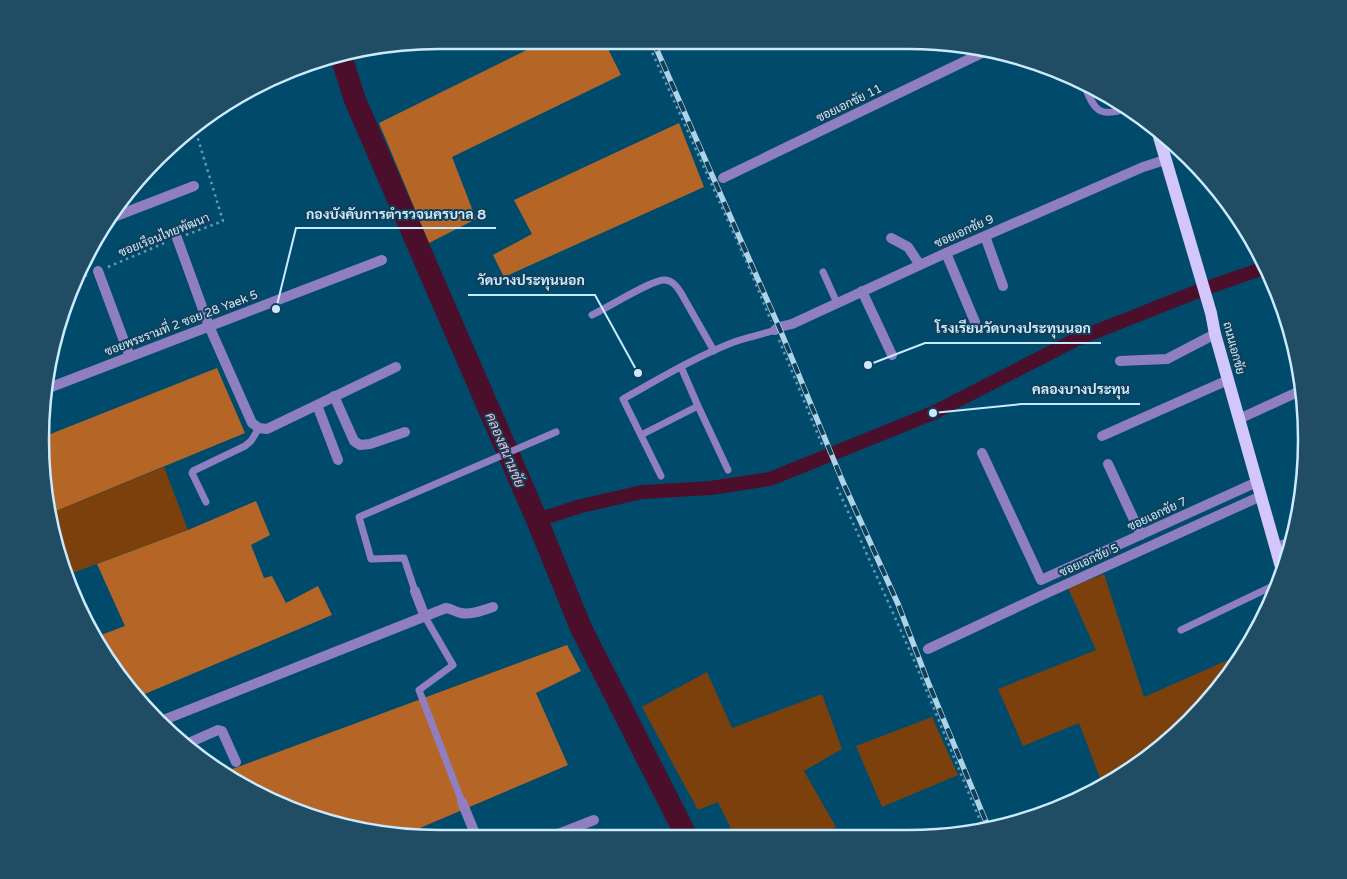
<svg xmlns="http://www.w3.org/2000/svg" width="1347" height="879" font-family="'Varela Round',Sarabun,sans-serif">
<rect width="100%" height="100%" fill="#004b6b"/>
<path fill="#7b400c" d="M164,467L188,530L67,575L54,543L51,513Z
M1104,574L1144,697L1228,660L1231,670L1208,703L1151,756L1103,786L1079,723L1023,746L998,689L1096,650L1068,588Z
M707,672L732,728L822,694L842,749L804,771L836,827L814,838L725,837L733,833L718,802L698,810L642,707Z
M932,717L958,775L882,807L856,746Z"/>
<path fill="#b56627" d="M545,41H604L621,75L452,157L476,219L429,243L379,123Z
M679,123L704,187L504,277L493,255L532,234L514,200Z
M217,368L245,433L51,513L43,437Z
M256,501L270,535L251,545L264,578L272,576L286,603L318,586L332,615L140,696L93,638L125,626L97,564L188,530Z
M567,645L581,671L536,693L568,765L401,836H388L286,808L227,771Z"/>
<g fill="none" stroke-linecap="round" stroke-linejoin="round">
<path stroke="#4b0f2c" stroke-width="14" d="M537,520L581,506L642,492L711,488L770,479L933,413L1077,339L1206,288L1267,267"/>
<path stroke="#4b0f2c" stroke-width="22" d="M341,56L355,100L537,520L581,628L687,837"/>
<path stroke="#659ab4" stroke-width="2.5" stroke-dasharray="2.5 4" stroke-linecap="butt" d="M647,41L747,263L771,321
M186,235L223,221L195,129
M108,267L167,242
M79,279L89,274
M779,340L823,447
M837,487L913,658L984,830"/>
<path stroke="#8f7fc0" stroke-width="7" d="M1083,83C1094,107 1096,119 1125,109
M823,272L837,303
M592,315C607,308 650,281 663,280C672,279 677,287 681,293L714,351
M698,406L728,470
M641,435L698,406L681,367
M661,476L623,399C659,379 695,357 734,342C747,337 761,335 775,330
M206,502L192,473L193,471L245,446L251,441L259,428
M415,591L404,558L371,559L359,517L556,432
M425,617L453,665L419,690L462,802
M1181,630L1279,583"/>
<path stroke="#8f7fc0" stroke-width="10" d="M723,178L986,51
M111,218L194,186
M985,236L1003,286
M177,238L209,326L252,423L259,428L267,429L396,367
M891,238L908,247L920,265
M946,253L975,322
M98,271L130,357
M862,291L892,355
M775,330L779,327L792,324L946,253L1143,167L1165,160
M1120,361L1167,359L1215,334
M46,389L382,260
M334,396L354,441L360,445L370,444L405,432
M317,405L338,460
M1239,419L1302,390
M1102,436L1228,380
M982,453L1041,580L1257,482
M1108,464L1141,535
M1275,548L1292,541
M415,591L425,617
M928,649L1047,593L1261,496
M161,721L446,608C452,609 456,612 461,613C472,615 483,610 493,607
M184,745L218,730L222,731L236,762
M462,802L476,836
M553,836L594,820"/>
<path stroke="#d2c6fb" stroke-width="12" d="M1157,130L1211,313L1215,334L1283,574"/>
<defs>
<path id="rail" d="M653,41L779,327L842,480L898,604L928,682L989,829"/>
</defs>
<use href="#rail" stroke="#aed3e9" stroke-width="5.5"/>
<use href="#rail" stroke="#123f57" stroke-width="4" stroke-dasharray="11" stroke-linecap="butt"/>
</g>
<g text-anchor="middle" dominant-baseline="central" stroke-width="4" stroke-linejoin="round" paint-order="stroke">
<g font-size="12" fill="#cbeafe" stroke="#123f57">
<text transform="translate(849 103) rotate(-26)">ซอยเอกชัย 11</text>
<text transform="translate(964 231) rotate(-24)">ซอยเอกชัย 9</text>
<text transform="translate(164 235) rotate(-22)">ซอยเรือนไทยพัฒนา</text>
<text transform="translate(181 323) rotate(-21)">ซอยพระรามที่ 2 ซอย 28 Yaek 5</text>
<text transform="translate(1234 348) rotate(75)">ถนนเอกชัย</text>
<text transform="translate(1157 514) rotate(-25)">ซอยเอกชัย 7</text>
<text transform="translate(1089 560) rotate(-24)">ซอยเอกชัย 5</text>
</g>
<g font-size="14" font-style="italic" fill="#f6b9cf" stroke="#123f57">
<text transform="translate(505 450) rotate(67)">คลองสนามชัย</text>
</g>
</g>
<path d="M0 0H1347V879H0ZM439 49H908A390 390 0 0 1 1298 439V440A390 390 0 0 1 908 830H439A390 390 0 0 1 49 440V439A390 390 0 0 1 439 49Z" fill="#214d64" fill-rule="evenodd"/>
<path fill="none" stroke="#cbeafe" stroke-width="2.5" d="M439 49H908A390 390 0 0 1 1298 439V440A390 390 0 0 1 908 830H439A390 390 0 0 1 49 440V439A390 390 0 0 1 439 49Z"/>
<path fill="none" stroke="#cbeafe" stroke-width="2" d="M276 309L296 228H496M638 373L595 295H468M868 365L925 343H1101M933 413L1022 404H1140"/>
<g fill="#cbeafe" stroke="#123f57" stroke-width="2">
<circle cx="276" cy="309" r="5"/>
<circle cx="638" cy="373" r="5"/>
<circle cx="868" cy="365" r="5"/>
<circle cx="933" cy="413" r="5"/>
</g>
<g font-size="14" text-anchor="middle" font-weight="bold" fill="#cbeafe" stroke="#123f57" stroke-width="4" stroke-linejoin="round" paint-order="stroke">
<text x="396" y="219">กองบังคับการตำรวจนครบาล 8</text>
<text x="531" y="285">วัดบางประทุนนอก</text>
<text x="1013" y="333">โรงเรียนวัดบางประทุนนอก</text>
<text x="1081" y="394">คลองบางประทุน</text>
</g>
</svg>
